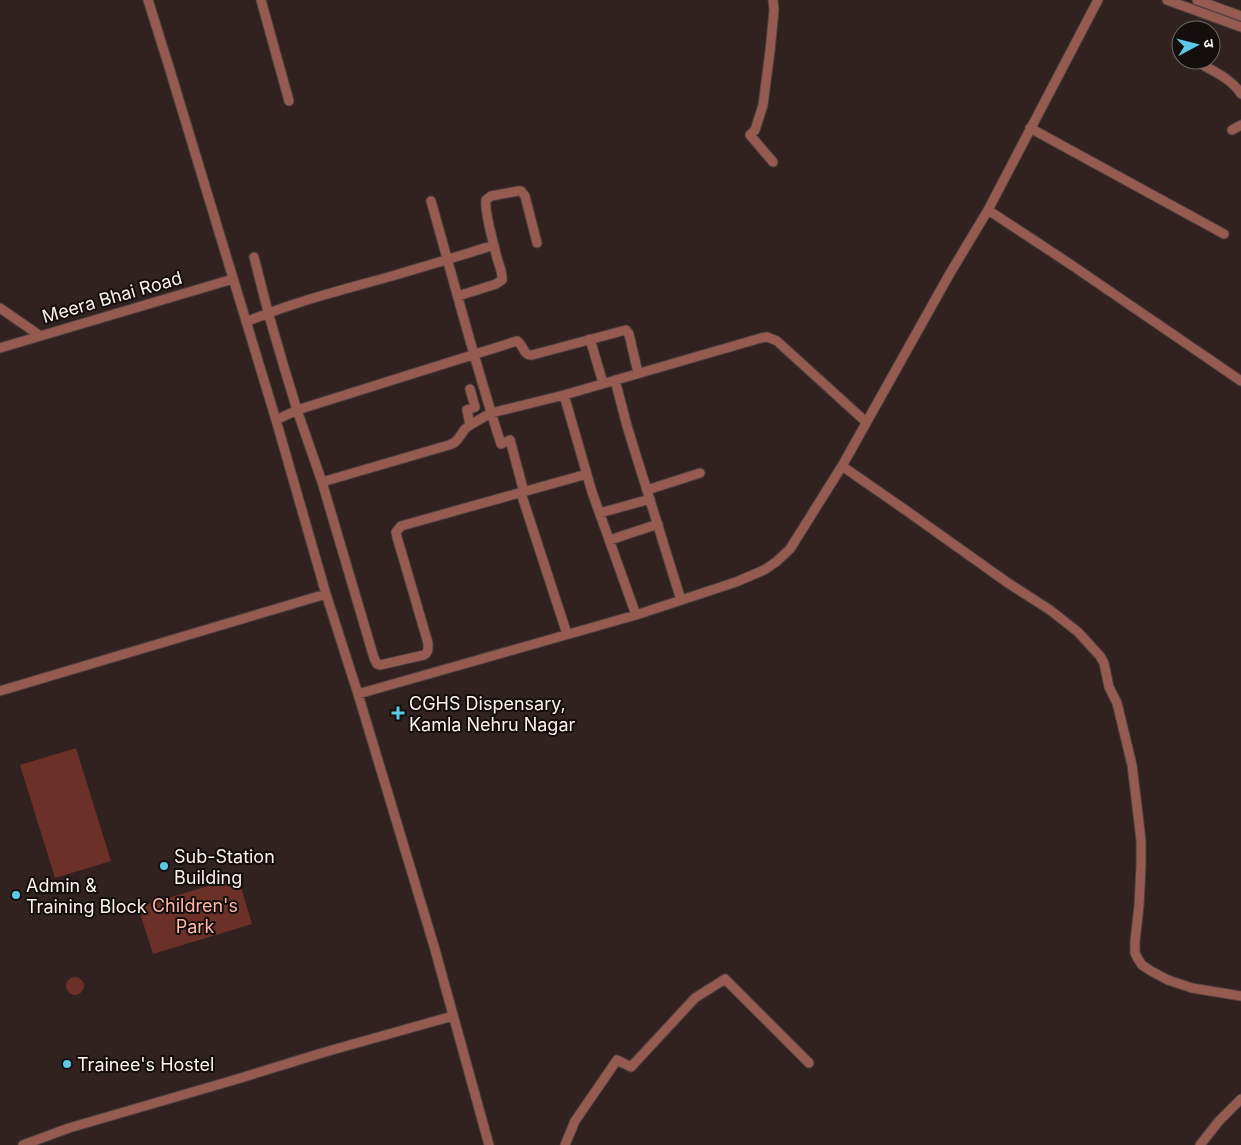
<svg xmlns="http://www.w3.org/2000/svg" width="1241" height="1145" font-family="Inter,'Noto Sans Devanagari',sans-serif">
<rect width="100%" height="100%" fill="#312220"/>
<path fill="#6b3027" d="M76,748L111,861L55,878L20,765Z
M238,877L252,924L153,954L138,907Z
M66 986a9 9 0 1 1 18 0a9 9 0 1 1-18 0Z"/>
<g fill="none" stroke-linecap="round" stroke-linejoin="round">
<defs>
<path id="minor" d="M148,0L169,67L276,420L326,594L358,694L434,946L489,1145
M261,0L289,101
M773,0L774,10L770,51L763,105L755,130L750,135L773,162
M1167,0L1241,27
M1197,0L1241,16
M1199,63C1213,71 1232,79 1241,94
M1030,128L1224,234
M1232,130L1241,125
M431,201C454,282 475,363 501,444L510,440L524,492
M988,210L1070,264L1241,381
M254,257L268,312L284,367L297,410L322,482L374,658L377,664L380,665L424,655C429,652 428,648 428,643L397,537L396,532L401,526L587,474
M458,296L496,284L502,280C503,273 499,265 497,258C494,244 484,212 486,200L491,196L518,191H521L525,196L537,243
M0,308L39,335
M246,322C293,302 342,290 392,276C426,266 460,256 494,245
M590,339L603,383
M0,348L233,279
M615,380L627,426L681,600
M470,389L475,407L467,410L470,425
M564,395L592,492L636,615
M276,420L297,410L517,341C524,345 523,356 532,355L626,330L629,334L638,373
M842,466L904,509L1008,583L1050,610L1078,632L1100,656L1104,663L1109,687L1117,703L1132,765L1141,840V866L1139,906L1135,941V953L1138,959L1142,965L1151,971L1168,980L1192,988L1241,996
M322,482L449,445L454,443L458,439L465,429L470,425L491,413L564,395L761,338L767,337L777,341L866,422
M647,490L700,473
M521,493L567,634
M600,513L650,499
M610,540L658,524
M0,691L326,594
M358,694L636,615L736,582L764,570L776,562L790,549L842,466L949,275L988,210L1098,0
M23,1145L69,1128L234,1080L325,1052L453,1016
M565,1145L575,1121L617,1060L631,1067L695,998L725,979L809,1063
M1200,1145L1219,1121L1241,1099"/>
</defs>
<use href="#minor" stroke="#4d3f3d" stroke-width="11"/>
<use href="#minor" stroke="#955b51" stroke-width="9"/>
</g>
<g fill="#5bc8e7" stroke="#140e0c" stroke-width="2">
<path d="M395.5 705.5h5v5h5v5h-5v5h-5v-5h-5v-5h5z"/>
<circle cx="164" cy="866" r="5"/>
<circle cx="16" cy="895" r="5"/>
<circle cx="67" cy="1064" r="5"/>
</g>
<g text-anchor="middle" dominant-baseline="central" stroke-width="4" stroke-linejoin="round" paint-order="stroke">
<g font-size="18" fill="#fcf2f0" stroke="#140e0c">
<text transform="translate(112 297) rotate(-16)">Meera Bhai Road</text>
</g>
<g font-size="18" fill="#fcf2f0" stroke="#140e0c" text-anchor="start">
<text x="409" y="703">CGHS Dispensary,<tspan x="409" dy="21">Kamla Nehru Nagar</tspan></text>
<text x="174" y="856">Sub-Station<tspan x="174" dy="21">Building</tspan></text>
<text x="26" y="885">Admin &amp;<tspan x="26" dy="21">Training Block</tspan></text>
<text x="77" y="1064">Trainee's Hostel</text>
</g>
<g font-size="18" fill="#feb7a9" stroke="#140e0c">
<text x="195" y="905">Children's<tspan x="195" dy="21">Park</tspan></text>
</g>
</g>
<g transform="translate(1196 45) rotate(83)"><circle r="24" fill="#140e0c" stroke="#716967"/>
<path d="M0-4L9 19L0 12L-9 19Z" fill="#5bc8e7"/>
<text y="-8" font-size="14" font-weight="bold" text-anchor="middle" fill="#fcf2f0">उ</text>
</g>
</svg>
